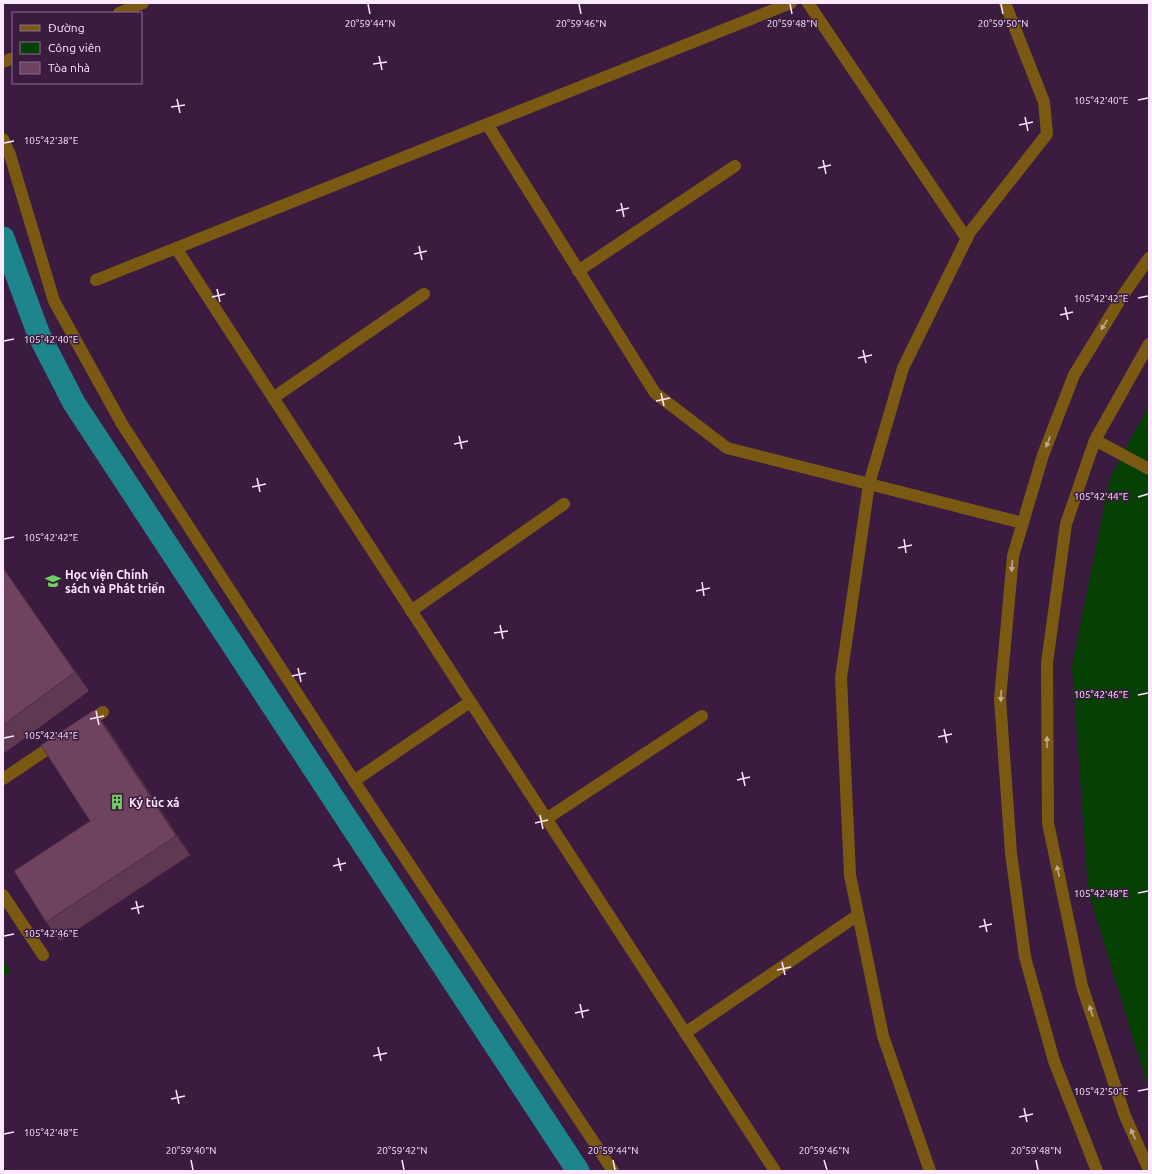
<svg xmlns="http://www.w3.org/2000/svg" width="1152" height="1174" font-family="Ubuntu,sans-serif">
<rect width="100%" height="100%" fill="#3b1c40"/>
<path fill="#064002" d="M1149,405V1091L1088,890L1072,666L1110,478Z
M3,960L11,972L3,977Z"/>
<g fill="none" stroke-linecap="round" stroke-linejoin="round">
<path stroke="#1f858c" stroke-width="23" d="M3,238L39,335L74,403L578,1171"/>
<path stroke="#7a5a13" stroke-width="12" d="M808,3L967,239
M119,13L143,3
M3,62L13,58
M487,124L655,393L727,448L1023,523
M3,139L10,155L54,301L122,424L354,781L613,1171
M176,248L775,1171
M578,271L735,166
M96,280L791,3
M1149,344L1095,440L1066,524L1047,663L1048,823L1082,986L1125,1116L1149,1170
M273,398L424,294
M1095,440L1149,469
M411,611L564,504
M85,724L103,712
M3,779L58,742
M354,781L470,702
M546,819L702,716
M3,895L43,955
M685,1033L858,915
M930,1171L883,1036L850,875L841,678L869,484L903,368L970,232L1047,134L1044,102L1005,3
M1097,1171L1054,1061L1025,957L1011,853L1000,699L1013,556L1043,455L1074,375L1123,295L1149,258"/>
</g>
<path fill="#5f3952" d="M3,568L89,691L3,754Z
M108,729L190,855L60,941L46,922L90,821Z"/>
<path fill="#4e2e42" d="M94,710L108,729L190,855L176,836Z"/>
<path fill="#6f425f" stroke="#4e2e42" d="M3,568L75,672L3,725Z
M94,710L176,836L46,922L14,871L90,821L41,745Z"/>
<defs><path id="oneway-solid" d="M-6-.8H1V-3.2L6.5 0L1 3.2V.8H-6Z"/></defs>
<g fill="#c2a895">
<use href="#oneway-solid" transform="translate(1104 325) rotate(122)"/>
<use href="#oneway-solid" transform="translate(1048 442) rotate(111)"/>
<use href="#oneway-solid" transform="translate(1012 566) rotate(95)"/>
<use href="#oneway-solid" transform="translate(1001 696) rotate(93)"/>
<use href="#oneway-solid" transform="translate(1047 742) rotate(-90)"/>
<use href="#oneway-solid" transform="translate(1058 871) rotate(-102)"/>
<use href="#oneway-solid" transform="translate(1091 1011) rotate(-108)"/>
<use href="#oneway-solid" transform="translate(1133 1134) rotate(-114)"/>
</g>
<path fill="none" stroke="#fce8ff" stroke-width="1.5" d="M368,4L370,14M579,4L581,14M790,4L792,14M1001,4L1003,14M379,56L382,70M373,64L387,62M177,99L180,113M1138,100L1148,98M171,107L185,105M1025,117L1028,131M1019,125L1033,122M4,143L14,141M823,160L826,174M818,168L831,165M621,203L624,217M616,211L629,208M419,246L422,260M414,254L427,251M217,289L220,302M212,297L225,294M1138,298L1148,296M1065,307L1068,320M1060,315L1073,312M4,341L14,339M863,350L866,363M858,358L872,355M661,393L664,406M656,401L670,398M459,436L462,449M454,444L468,441M257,478L260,492M252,487L266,484M1138,497L1148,494M4,539L14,537M904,539L906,553M898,548L912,545M702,582L704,596M696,591L710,588M500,625L503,639M494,633L508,631M298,668L301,682M292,676L306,673M1138,695L1148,693M96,711L99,725M90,719L104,716M944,729L947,743M938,737L952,734M4,738L14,736M742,772L745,786M737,780L750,777M540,815L543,829M535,823L548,820M338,858L341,871M333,866L346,863M1138,893L1148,891M136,901L139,914M131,909L144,906M984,919L987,932M979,927L992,924M4,936L14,934M782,962L785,975M777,970L791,967M580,1004L583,1018M575,1013L589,1010M378,1047L381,1061M373,1056L387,1053M176,1090L179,1104M1138,1091L1148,1089M171,1099L185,1096M1024,1108L1027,1122M1019,1117L1033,1114M4,1134L14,1132M191,1160L193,1170M402,1160L404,1170M613,1160L615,1170M824,1160L827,1170M1036,1160L1038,1170"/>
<defs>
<symbol id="university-bare" viewBox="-9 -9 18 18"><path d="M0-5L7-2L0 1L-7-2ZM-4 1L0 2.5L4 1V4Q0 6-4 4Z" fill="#6cd362" stroke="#3b1c40" stroke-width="2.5" paint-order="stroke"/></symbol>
<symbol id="building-bare" viewBox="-9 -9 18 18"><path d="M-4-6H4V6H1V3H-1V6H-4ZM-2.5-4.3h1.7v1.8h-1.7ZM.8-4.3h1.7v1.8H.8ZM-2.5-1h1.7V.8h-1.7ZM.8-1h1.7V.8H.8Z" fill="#6cd362" stroke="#3b1c40" stroke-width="2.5" paint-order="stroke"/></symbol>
</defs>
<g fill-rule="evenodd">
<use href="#university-bare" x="42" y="570" width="22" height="22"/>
<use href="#building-bare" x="106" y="791" width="22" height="22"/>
</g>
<g text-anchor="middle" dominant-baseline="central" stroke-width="3" stroke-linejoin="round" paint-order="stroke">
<g font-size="12" font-weight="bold" fill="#fce8ff" stroke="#3b1c40" text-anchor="start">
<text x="65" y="574">Học viện Chính<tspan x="65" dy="14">sách và Phát triển</tspan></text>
<text x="129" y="802">Ký túc xá</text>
</g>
</g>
<g font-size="10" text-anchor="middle" fill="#fce8ff" stroke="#3b1c40" stroke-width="3" stroke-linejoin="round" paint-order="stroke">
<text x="370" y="27">20°59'44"N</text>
<text x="581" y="27">20°59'46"N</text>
<text x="792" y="27">20°59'48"N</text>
<text x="1003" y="27">20°59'50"N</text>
<text x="1101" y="104">105°42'40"E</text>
<text x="51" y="144">105°42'38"E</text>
<text x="1101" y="302">105°42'42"E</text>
<text x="51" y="343">105°42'40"E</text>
<text x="1101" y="500">105°42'44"E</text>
<text x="51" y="541">105°42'42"E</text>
<text x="1101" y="698">105°42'46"E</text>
<text x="51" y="739">105°42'44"E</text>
<text x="1101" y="897">105°42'48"E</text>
<text x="51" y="937">105°42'46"E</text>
<text x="1101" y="1095">105°42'50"E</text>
<text x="51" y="1136">105°42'48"E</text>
<text x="191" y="1154">20°59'40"N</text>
<text x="402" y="1154">20°59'42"N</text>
<text x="613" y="1154">20°59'44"N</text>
<text x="824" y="1154">20°59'46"N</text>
<text x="1036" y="1154">20°59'48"N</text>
</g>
<rect width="1152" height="1174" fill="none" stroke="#fce8ff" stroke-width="8"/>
<rect x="12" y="12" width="130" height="72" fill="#3b1c40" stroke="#886e8c"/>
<rect x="20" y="25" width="20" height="6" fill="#7a5a13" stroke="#886e8c"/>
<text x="48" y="32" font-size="12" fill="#fce8ff">Đường</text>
<rect x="20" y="42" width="20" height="12" fill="#064002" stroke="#886e8c"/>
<text x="48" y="52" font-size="12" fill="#fce8ff">Công viên</text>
<rect x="20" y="62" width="20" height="12" fill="#6f425f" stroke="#886e8c"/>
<text x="48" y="72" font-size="12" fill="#fce8ff">Tòa nhà</text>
</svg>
